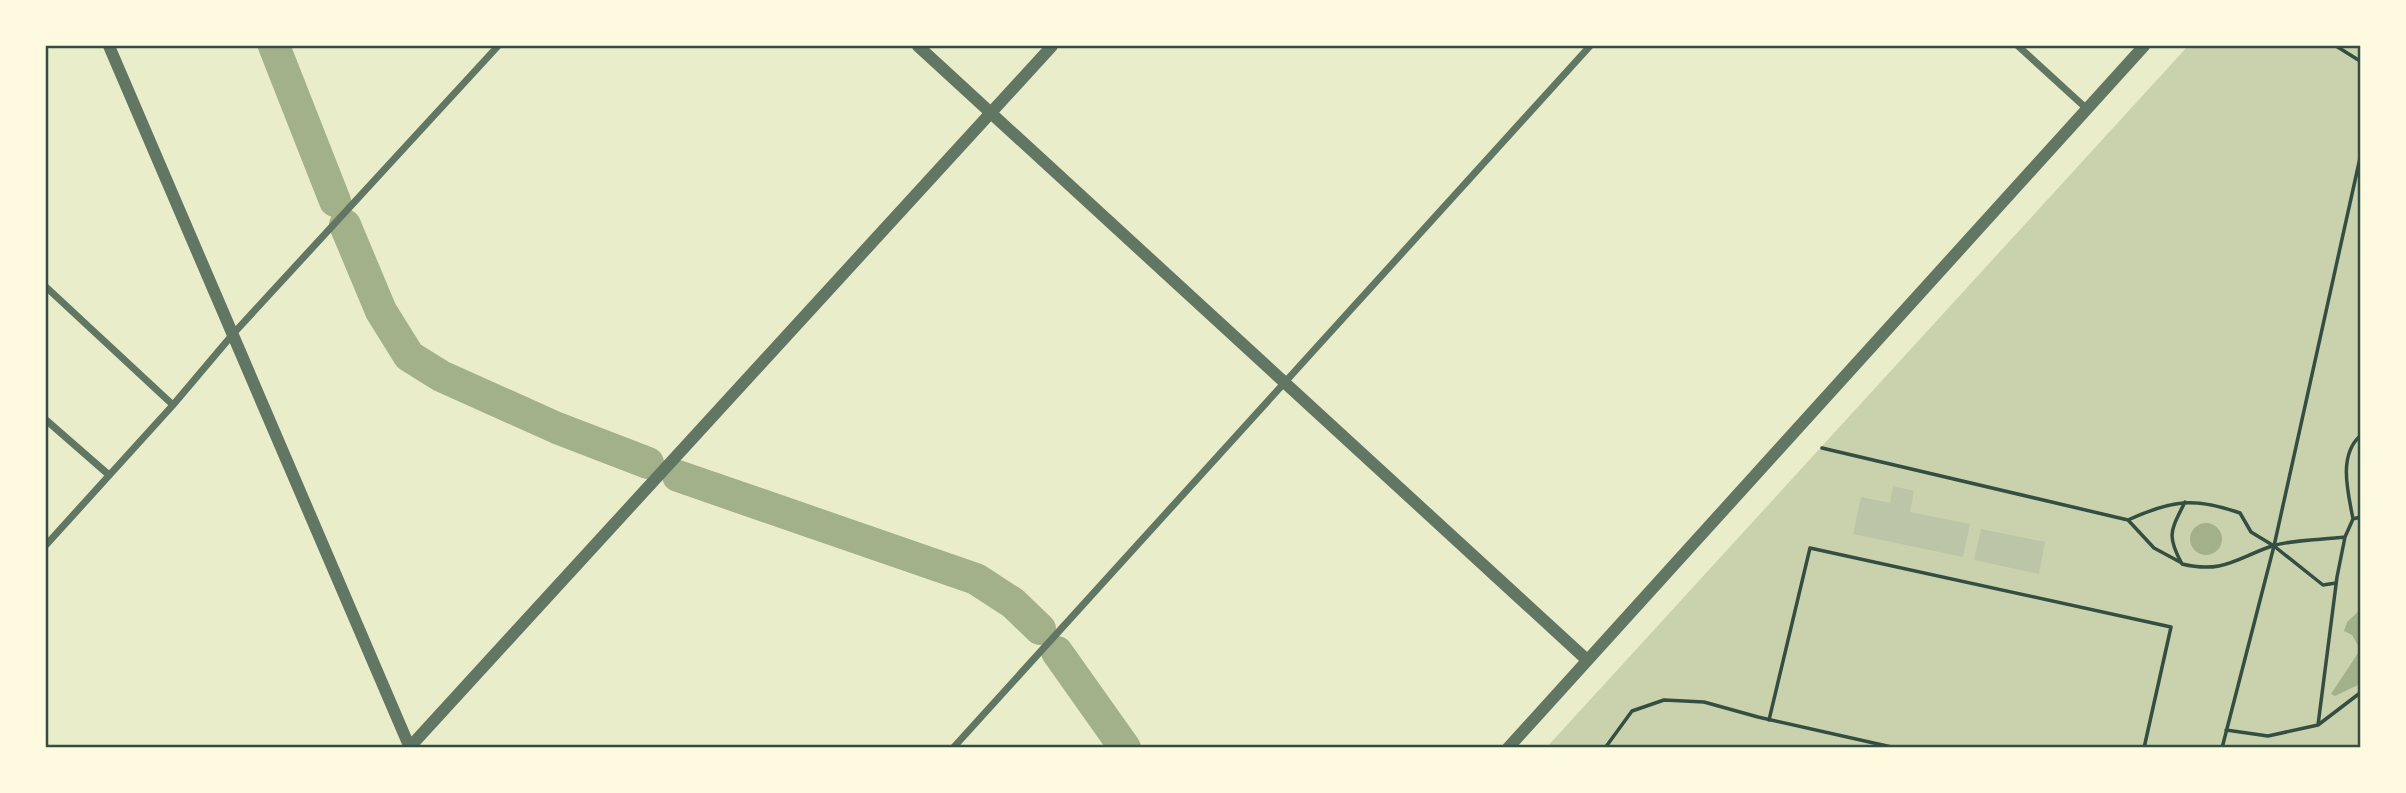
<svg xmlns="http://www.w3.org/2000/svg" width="2406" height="793" font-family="Lato,sans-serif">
<rect width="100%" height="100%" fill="#e9edc9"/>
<path fill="#cad2ad" d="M2188,46H2360V747L1546,748Z"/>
<path fill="#a3b18a" d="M2190 539a16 16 0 1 1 32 0a16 16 0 1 1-32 0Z
M2360,610V649L2352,635L2344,631L2347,622Z
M2360,650V684L2335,696L2331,694Z"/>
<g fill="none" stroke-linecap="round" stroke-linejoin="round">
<path stroke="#a3b18a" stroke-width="32" d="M274,46L335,201
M345,225L381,311L409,356L441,376L557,428L648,463
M678,476L976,579L1013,603L1040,629
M1057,652L1125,748"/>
</g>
<path fill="#bcc5a7" d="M1893,486L1914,491L1910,512L1970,524L1963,557L1853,534L1861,497L1890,503Z
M1981,529L2045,542L2039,574L1974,560Z"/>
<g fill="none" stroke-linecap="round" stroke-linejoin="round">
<path stroke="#344e41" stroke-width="3.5" d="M2336,46L2360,61
M2360,436C2338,456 2348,492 2353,519L2360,517
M1822,448L2128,520C2172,500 2194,497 2240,513L2251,532L2274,546L2323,585L2336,583
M2185,502C2171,530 2166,535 2182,564C2223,574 2237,558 2272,546C2295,539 2322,540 2345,537
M2128,520L2154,548L2180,562
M1769,720L1810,548L2171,627L2144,748
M2318,725L2337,577L2345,537L2353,519
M2226,730L2268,736L2318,725L2360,693
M1605,748L1632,711L1664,700L1704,702L1758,717L1896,748
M2222,748L2274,546L2360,158"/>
<path stroke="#617663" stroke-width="7" d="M2018,46L2087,109
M46,287L173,405
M46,420L109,475
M46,545L173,405L233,334L498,46
M953,748L1590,46"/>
<path stroke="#617663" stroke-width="12" d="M109,46L410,748
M918,46L1587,660
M409,748L1052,46
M1508,748L2144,46"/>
</g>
<rect width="2406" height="793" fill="none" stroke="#fefae0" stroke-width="94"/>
<rect x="47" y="47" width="2312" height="699" fill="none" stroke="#344e41" stroke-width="2.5"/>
</svg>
